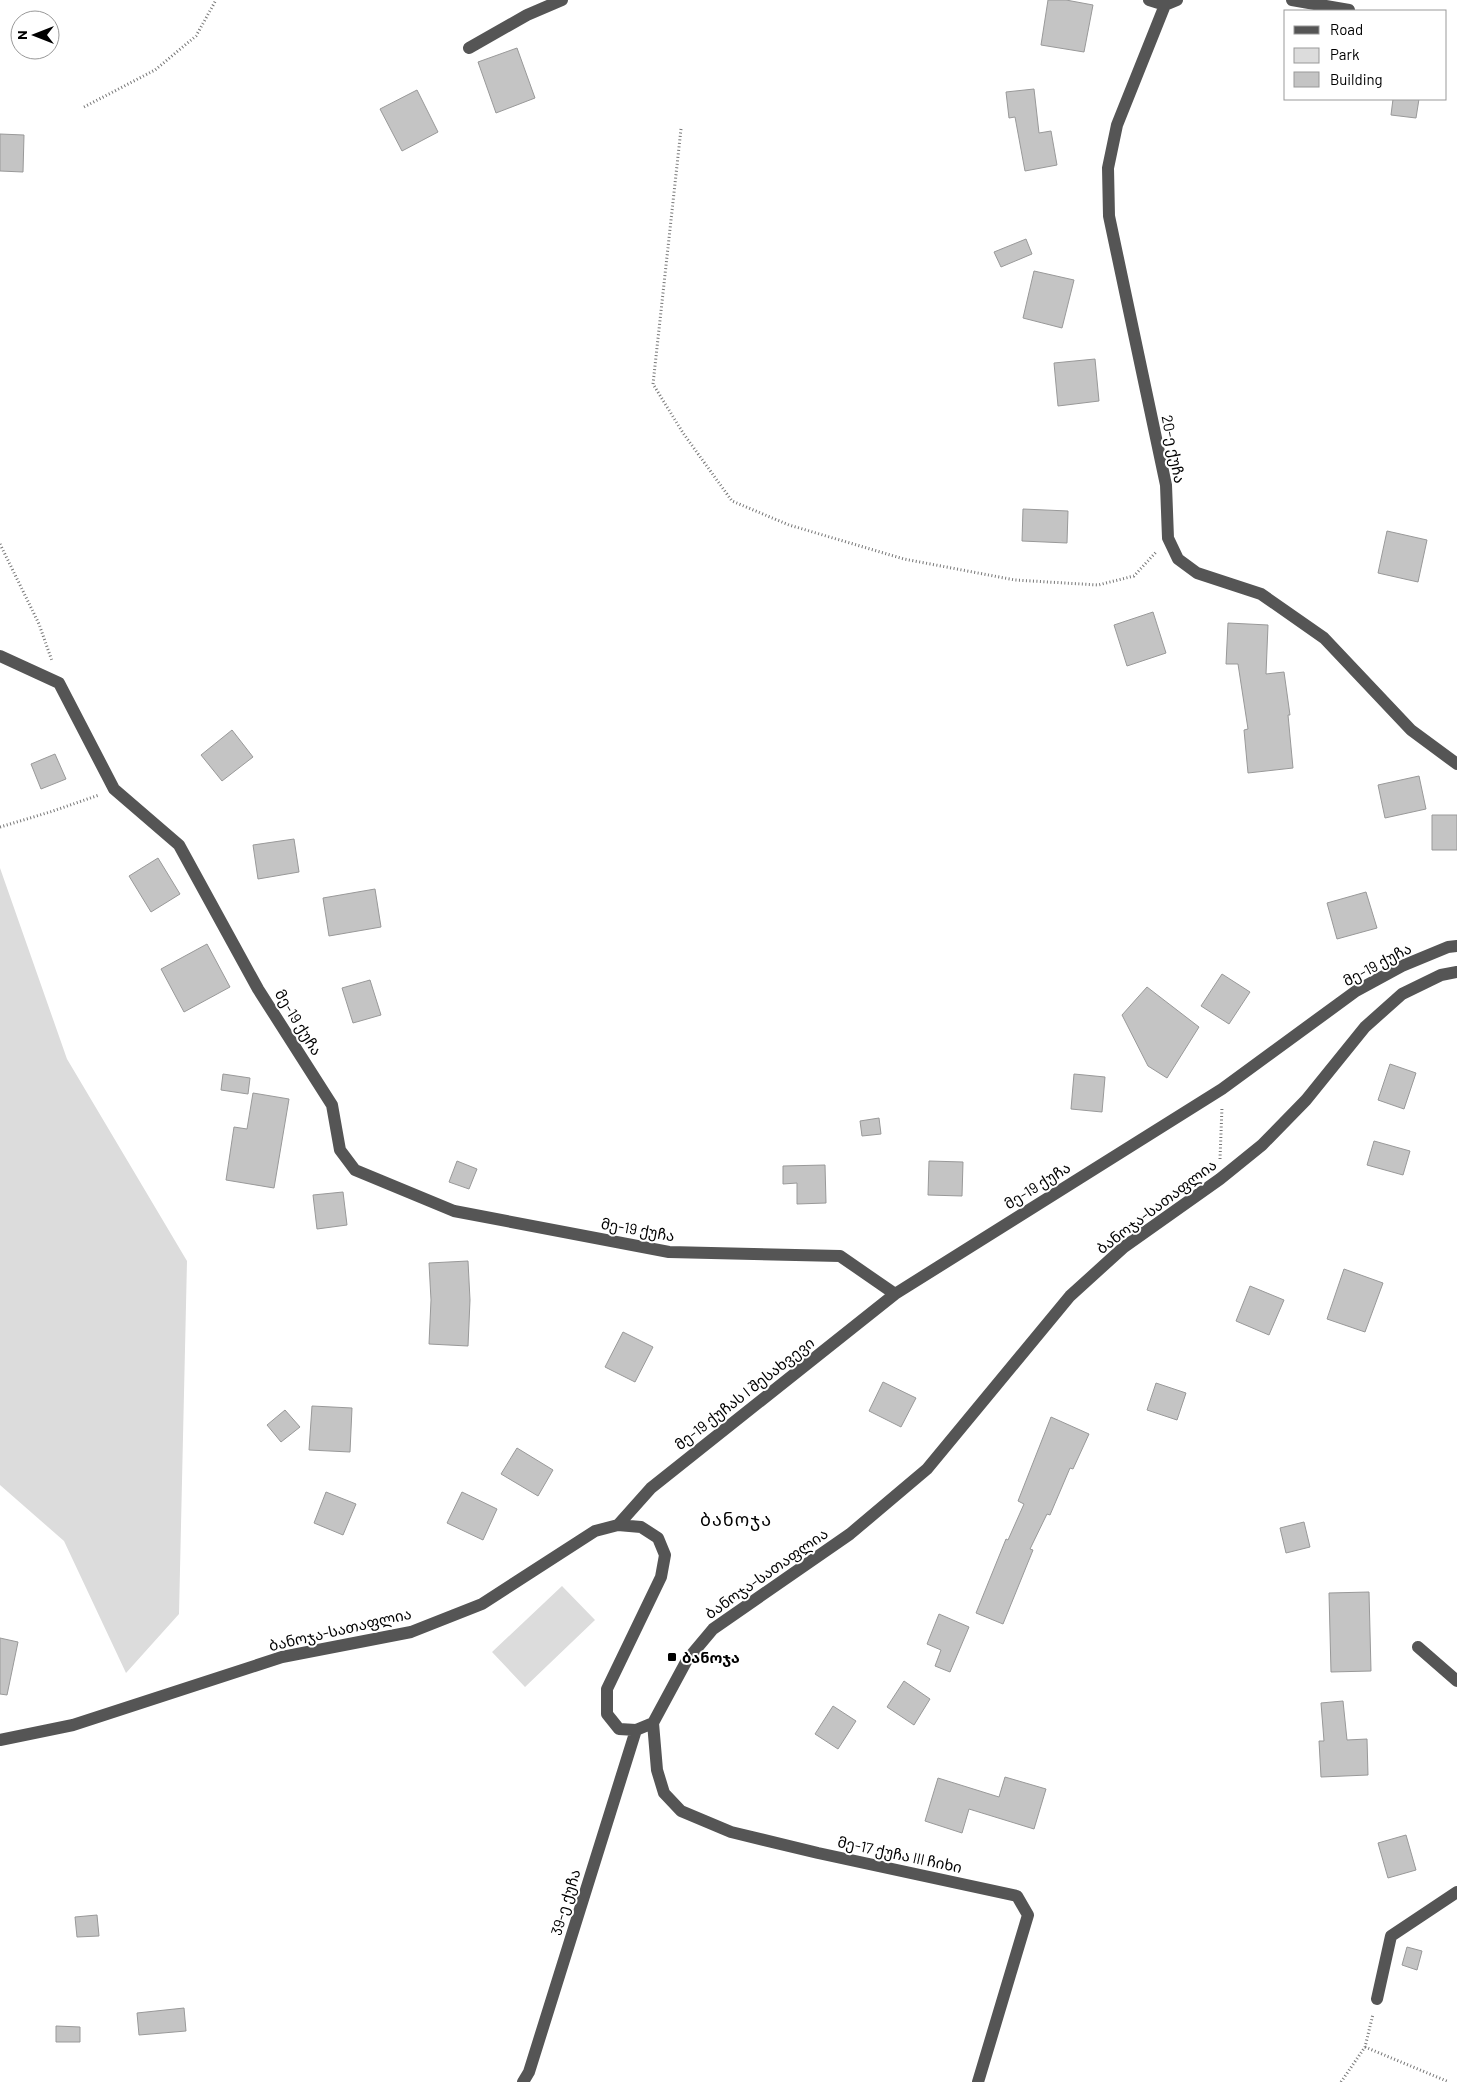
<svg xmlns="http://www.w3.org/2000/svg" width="1457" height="2082" font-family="Barlow,'Noto Sans Georgian',sans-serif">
<rect width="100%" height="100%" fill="#fff"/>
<path fill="#dcdcdc" d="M0,868L67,1059L187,1261L179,1614L126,1673L64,1541L0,1485Z
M562,1586L595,1620L525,1687L492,1652Z"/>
<path fill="#c4c4c4" stroke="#999" d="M1048,0H1066L1093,5L1084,52L1041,45Z
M517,48L535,98L496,113L478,62Z
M1034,89L1039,133L1051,131L1057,165L1025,171L1015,117L1009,118L1006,92Z
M417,90L438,132L402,151L380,109Z
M1393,99H1419L1416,118L1391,115Z
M0,134L24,135L23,172L0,171Z
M1026,239L1032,254L1001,267L994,252Z
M1034,271L1074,280L1062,328L1023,318Z
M1095,359L1099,401L1058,406L1054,363Z
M1023,509L1068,511L1067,543L1022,541Z
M1387,531L1427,540L1418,582L1378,573Z
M1153,612L1166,653L1127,666L1114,625Z
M1228,623L1268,625L1266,674L1284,672L1290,715H1288L1293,768L1248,773L1244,730L1248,729L1238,664H1226Z
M232,730L253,757L222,781L201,755Z
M55,754L66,779L41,789L31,764Z
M1419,776L1426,809L1385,818L1378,785Z
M1432,815H1457V850H1432Z
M294,839L299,872L258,879L253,845Z
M158,858L180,894L151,912L129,876Z
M375,889L381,927L329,936L323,898Z
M1366,892L1377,928L1337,939L1327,903Z
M207,944L230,987L184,1012L161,969Z
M1222,974L1250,992L1229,1024L1201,1006Z
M370,980L381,1015L353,1023L342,988Z
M1147,987L1199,1027L1167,1078L1148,1066L1122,1015Z
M1390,1064L1416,1073L1404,1109L1378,1100Z
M223,1074L250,1078L248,1094L221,1090Z
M1074,1074L1105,1077L1102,1112L1071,1109Z
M253,1093L289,1099L274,1188L226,1180L234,1127L247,1129Z
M879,1118L881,1134L862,1136L860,1121Z
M1374,1141L1410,1151L1403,1175L1367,1165Z
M457,1161L477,1169L469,1189L449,1182Z
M929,1161L963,1162L962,1196L928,1195Z
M825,1165L826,1203L797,1204V1183L783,1184V1166Z
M343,1192L347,1225L317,1229L313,1195Z
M468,1261L470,1300L468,1346L429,1344L431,1300L429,1263Z
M1344,1269L1383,1283L1365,1332L1327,1319Z
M1250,1286L1284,1300L1269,1335L1236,1321Z
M623,1332L653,1347L635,1382L605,1367Z
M883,1382L916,1398L901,1427L869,1411Z
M1156,1383L1186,1393L1177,1420L1147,1410Z
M312,1406L352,1408L350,1452L309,1450Z
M285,1410L300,1427L281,1442L267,1425Z
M1051,1417L1089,1434L1073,1469L1070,1468L1050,1515L1047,1514L1030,1549L1033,1550L1003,1624L976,1613L1006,1539L1008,1540L1024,1504L1018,1501Z
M517,1448L553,1470L538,1496L501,1474Z
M326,1492L356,1504L343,1535L314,1523Z
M462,1492L497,1509L483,1540L447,1523Z
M1304,1522L1310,1547L1286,1553L1280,1528Z
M1369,1592L1371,1671L1331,1672L1329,1593Z
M939,1614L969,1627L950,1672L935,1666L941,1650L927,1644Z
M0,1638L18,1642L7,1695L0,1694Z
M904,1681L930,1699L914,1725L887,1707Z
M1343,1701L1347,1740L1367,1739L1368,1775L1321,1777L1319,1741H1324L1321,1703Z
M833,1706L856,1721L838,1749L815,1734Z
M1005,1777L1046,1789L1034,1829L969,1809L962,1833L925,1821L938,1778L999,1797Z
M1406,1835L1416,1870L1388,1878L1378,1843Z
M97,1915L99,1936L77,1937L75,1917Z
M1407,1947L1422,1951L1417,1970L1402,1965Z
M184,2008L186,2031L139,2035L137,2013Z
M56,2026L80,2027V2042H56Z"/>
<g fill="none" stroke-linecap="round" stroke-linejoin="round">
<path stroke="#777" stroke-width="3" stroke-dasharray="1 2.5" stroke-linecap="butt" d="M84,107L155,70L196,36L216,0
M681,129L653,384L683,433L732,501L789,525L904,559L1015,580L1098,585L1134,576L1157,551
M0,544L39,624L52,661
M0,827L50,812L99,795
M1220,1159L1222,1107
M1365,2047L1449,2082
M1341,2082L1365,2047L1373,2014"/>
<path stroke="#555" stroke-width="12" d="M1149,0L1165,5L1177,0
M1292,0L1349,10
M1165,5L1117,125L1108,168L1109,216L1166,485L1168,538L1178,559L1197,573L1261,594L1324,638L1411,730L1457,764
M469,48L527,15L562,0
M0,656L59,683L114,789L179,845L258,989L332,1105L340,1150L355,1170L454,1211L669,1252L840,1256L895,1294L1222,1089L1356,991L1402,966L1448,947L1457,946
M618,1525L651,1488L895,1294
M1418,1647L1457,1681
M653,1723L657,1770L664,1793L681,1811L731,1832L818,1853L1017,1896L1028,1915L978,2082
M0,1740L73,1725L282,1657L411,1632L482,1604L595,1531L618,1525L641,1527L658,1538L665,1555L661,1577L607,1689V1714L619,1729L636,1730L653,1723L687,1660L713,1629L850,1534L927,1469L1070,1296L1124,1247L1220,1179L1262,1145L1306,1100L1365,1027L1402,994L1441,975L1457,972
M1377,1999L1391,1936L1457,1892
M523,2082L529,2072L636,1730"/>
</g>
<rect fill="#000" stroke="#fff" stroke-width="2" x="667" y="1652" width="10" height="10" rx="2.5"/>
<g text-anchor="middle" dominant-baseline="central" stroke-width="4" stroke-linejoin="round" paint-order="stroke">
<g font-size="15" fill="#000" stroke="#fff">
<text transform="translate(1174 449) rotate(79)">20-ე ქუჩა</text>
<text transform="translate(1377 964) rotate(-28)">მე-19 ქუჩა</text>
<text transform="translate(299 1022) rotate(58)">მე-19 ქუჩა</text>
<text transform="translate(1037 1185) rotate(-32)">მე-19 ქუჩა</text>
<text transform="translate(1156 1206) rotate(-37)">ბანოჯა-სათაფლია</text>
<text transform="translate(638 1229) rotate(10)">მე-19 ქუჩა</text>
<text transform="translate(744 1393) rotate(-38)">მე-19 ქუჩას I შესახვევი</text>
<text transform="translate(766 1573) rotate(-35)">ბანოჯა-სათაფლია</text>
<text transform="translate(340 1629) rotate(-13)">ბანოჯა-სათაფლია</text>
<text transform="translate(900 1854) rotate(12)">მე-17 ქუჩა III ჩიხი</text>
<text transform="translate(565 1902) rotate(-73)">39-ე ქუჩა</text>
</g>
<g font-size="15" font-weight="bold" fill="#000" stroke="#fff" text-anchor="start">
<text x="682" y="1657">ბანოჯა</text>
</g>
<g font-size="18" letter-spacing="1" fill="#000" stroke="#fff">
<text x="736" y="1519">ბანოჯა</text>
</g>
</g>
<rect x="1284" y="10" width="162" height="90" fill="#ffffff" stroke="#999999"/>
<rect x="1294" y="26" width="25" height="8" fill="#555555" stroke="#999999"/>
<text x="1330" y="35" font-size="15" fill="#000000">Road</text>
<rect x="1294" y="48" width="25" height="15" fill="#dcdcdc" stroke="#999999"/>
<text x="1330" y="60" font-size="15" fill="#000000">Park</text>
<rect x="1294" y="72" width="25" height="15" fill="#c4c4c4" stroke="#999999"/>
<text x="1330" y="85" font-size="15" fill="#000000">Building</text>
<g transform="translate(35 35) rotate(270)"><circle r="24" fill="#ffffff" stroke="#999999"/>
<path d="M0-4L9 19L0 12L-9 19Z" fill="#000000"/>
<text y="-8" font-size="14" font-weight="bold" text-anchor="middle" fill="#000000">N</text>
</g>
</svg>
